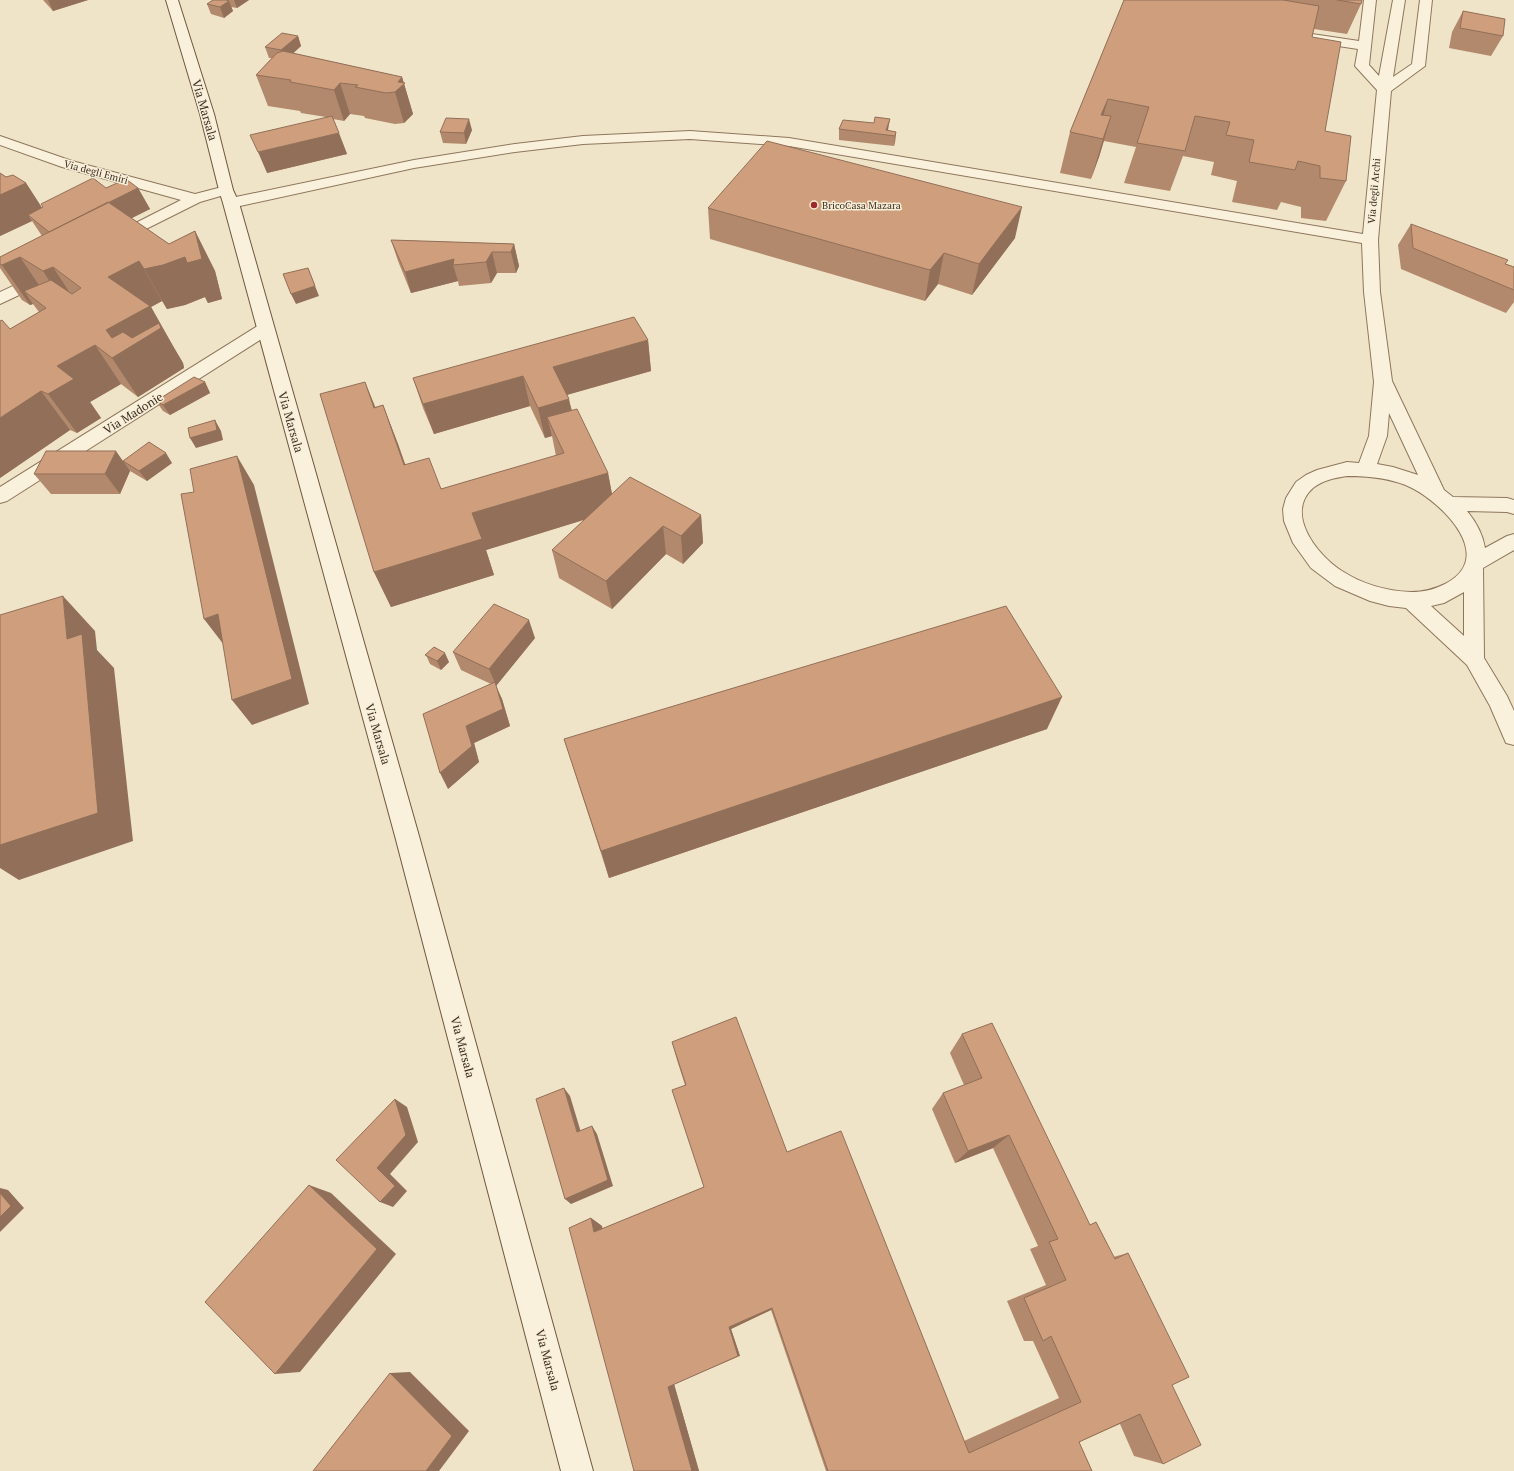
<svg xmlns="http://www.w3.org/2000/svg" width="1514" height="1471" font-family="'PT Serif',serif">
<rect width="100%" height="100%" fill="#f0e4c8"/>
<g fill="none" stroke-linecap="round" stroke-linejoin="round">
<defs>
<path id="minor" d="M1364,0H1376L1369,65L1379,76L1393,0H1405L1393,77L1412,64L1420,0H1432L1425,66L1391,91L1378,240L1380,292L1392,381L1444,490L1453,497L1507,498L1514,500V514L1507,512L1467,511C1476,522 1483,535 1485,548L1507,536L1514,534V550L1483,568L1484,658L1507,696L1514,711V745L1506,743L1490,706L1467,665L1406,608L1389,606L1370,601L1335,586L1311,568L1293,543L1284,521L1283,509L1286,498L1296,482L1306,475L1317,470L1347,462L1359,463L1369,436L1374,382L1364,292L1362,243L789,146L690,139L583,144L515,152L414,168L231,208L226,206L223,203L226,200L231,198L414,160L515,144L583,136L690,131L789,138L1363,234L1377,90L1355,66L1358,49L1312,42L1307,41L1306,38L1307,35L1312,34L1359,41ZM1389,413L1418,475L1393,467L1377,464L1387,436ZM1347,476C1369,476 1392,478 1412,488C1443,504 1497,557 1445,584C1433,590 1424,592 1411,592C1386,591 1362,584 1342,571C1318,556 1284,514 1313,488C1323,480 1335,478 1347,476ZM1464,592V636L1431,606L1444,603Z
M0,136L72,161L195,194L226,186L231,187L233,190L231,193L200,202L116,244L110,242L108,239L110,236L181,200L62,167L0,145Z
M43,272L49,273L51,277L49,281L0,304V292Z
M265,324L271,325L273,329L271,333L7,501L0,503V487L259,325Z"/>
<path id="secondary" d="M166,0H178L214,114L233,190L239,203L419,836L593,1471H561L395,836L223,203L219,190L200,114Z"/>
</defs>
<use href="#minor" stroke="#8d765c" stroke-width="2"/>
<use href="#secondary" stroke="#6f573f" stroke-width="2"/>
<use href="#minor" fill="#faf1dc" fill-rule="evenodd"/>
<use href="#secondary" fill="#faf1dc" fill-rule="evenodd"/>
</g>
<path fill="#b2896c" d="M43,0H88L53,11Z
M213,0H249L237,8L231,7L233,11L224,18L211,14L207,4Z
M1124,0H1362L1361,4L1347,34L1314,29L1312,37L1325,131L1346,181L1326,221L1301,218V207L1281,202L1277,210L1232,202L1237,181L1211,175L1214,162L1183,156L1170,191L1124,183L1136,147L1104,141L1099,157L1091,179L1060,173L1070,132Z
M1463,11L1503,36L1491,56L1449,48L1452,32Z
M298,36L301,46L293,53L402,77L413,114L404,123L395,124L365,118L364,116L350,114L344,121L333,119L347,154L267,173L326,117L301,113L300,111L268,106L256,75L272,58H269L265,47Z
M839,129L888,131L896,132L895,142L894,146L839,140Z
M472,130L466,144L443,143L440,132Z
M0,173L6,177L26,183L42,208L106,188H138L150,209L131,218L169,244L195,231L215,271L222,299L208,303L205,297L185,305L167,309L162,301L151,307L173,346L183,363L184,368L138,397L121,384L90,402L101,418L77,433L70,430L0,478L10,329L39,312L33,304L30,305L22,300L0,268V257L42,236L32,221L0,236Z
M708,208L1015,238L972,295L938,284L925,301L710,239Z
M1411,224L1514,267V302L1506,313L1401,269L1398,245Z
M391,240L514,244L519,266L516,273H497L491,283L459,286L458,281L411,293L398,261Z
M648,340L651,371L567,395L572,410L608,473L612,494L701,515L703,543L683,564L666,554L612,609L559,578L552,550L584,520L486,550L494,575L391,607L374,572L365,382L375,407L383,405L398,444L405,465L441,489L556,456L552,436L545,438L530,406L434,434L423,408L413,378Z
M205,382L210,393L170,415L163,411L156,401Z
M123,461L172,463L147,481L130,471L120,494H51L34,474Z
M535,638L496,686L502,699L510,726L474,743L479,762L448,789L491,684L461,670L453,652Z
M426,655L449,662L441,670L430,664Z
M1047,729L609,878L564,739Z
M962,1034L1090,1225L1096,1222L1113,1257L1128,1253L1172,1385L1163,1464L1134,1456L1120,1424L1079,1442L1092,1471H826L771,1310L731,1329L740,1356L674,1384L699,1471H634L591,1218L602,1226V1229L704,1187L685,1085L677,1060L672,1042L787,1152L964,1441L1059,1398L1033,1341H1024L1007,1301L1046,1285L1030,1249L1038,1246L993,1148L955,1163L932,1109L943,1093L964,1085L950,1053Z"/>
<path fill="#916f58" d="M48,0H88L53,11Z
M234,0H249L237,8Z
M229,1L233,11L224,18L220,7Z
M298,36L301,46L285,61L281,50Z
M402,77L413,114L404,123L395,92L398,82Z
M340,83L350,114L344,121L334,90Z
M1108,99L1097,138L1101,115Z
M1111,116L1099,157L1091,179L1103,139Z
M469,119L472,130L466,144L464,133Z
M890,119L888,130L887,135L886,130Z
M896,132L895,142L894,146L895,136Z
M339,133L347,154L267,173L258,152Z
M26,183L46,214L28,215L32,221L0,236V195Z
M138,188L150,209L63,253L50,232Z
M1022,207L1015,238L972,295L979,264Z
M195,231L215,271L222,299L208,303L205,297L185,305L167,309L144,269Z
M514,244L519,266L516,273L511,252Z
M492,252L497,273L491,283L486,262Z
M944,253L938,284L925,301L930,270Z
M20,257L47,297L24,291L33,304L30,305L2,265Z
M454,259L453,265L458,281L411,293L405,272Z
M139,261L162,301L151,307L173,346L183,363L184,368L138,397L112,358L106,330L108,277Z
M53,267L79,307L69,311L43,271Z
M308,268L319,296L296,304L291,294Z
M648,340L651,371L559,397L553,367Z
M95,345L121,384L90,402L101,418L77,433L48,394L57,366Z
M523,376L530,406L434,434L423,404Z
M205,382L210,393L170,415L163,405Z
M365,382L381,421L374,408Z
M41,391L70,430L0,478V418Z
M569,399L575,429L547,417L552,436L545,438L538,408Z
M383,405L398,444L419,503L404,465Z
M215,420L221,431L223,440L196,448L190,438Z
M116,451L130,471L120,494L105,474Z
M166,453L172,463L147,481L139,471Z
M237,456L254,485L309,704L252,725L232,700Z
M608,473L615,510L486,550L494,575L391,607L374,572L472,513Z
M701,515L703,543L683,564L681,536Z
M663,526L666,554L612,609L606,581Z
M63,596L95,631L97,650L114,668L133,841L19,880L0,868V845L67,639Z
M218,614L224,645L204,619Z
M529,620L535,638L496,686L502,699L510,726L474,743L479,762L448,789L440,773L466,726L496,685L489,669Z
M445,653L449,662L441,670L437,661Z
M1062,697L1047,729L609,878L601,851Z
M564,1088L570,1096L583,1139L577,1132Z
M395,1099L407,1107L418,1142L390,1174L407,1191L393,1207L380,1202L377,1168Z
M592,1126L597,1134L613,1186L571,1204L565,1199Z
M1009,1135L993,1148L955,1163L968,1151Z
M309,1185L331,1193L396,1254L300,1372L275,1374Z
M0,1188L8,1190L24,1208L0,1232Z
M591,1218L602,1226L605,1240L594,1232Z
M772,1308L771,1310L731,1329L740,1356H738L729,1327Z
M410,1372L469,1431L439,1471H426L390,1373Z
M674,1384L699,1471H692L668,1387Z"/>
<path fill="#cf9f7d" stroke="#916f58" d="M213,0H226L229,1L220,7L207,4Z
M1124,0H1283L1319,6L1312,37L1341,42L1325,131L1351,136L1346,181L1320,178V166L1298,161L1295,170L1249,162L1254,140L1226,135L1230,122L1195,116L1185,151L1137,143L1149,107L1108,99L1101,115L1111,116L1103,139L1070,132Z
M1337,0H1362L1361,4Z
M1463,11L1505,19L1503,36L1460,28Z
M282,33L298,36L281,50L265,47Z
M283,51L402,77L398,82L405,83L395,92L386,93L355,87L358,85L340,83L334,90L290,82L291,80L256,75L277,53Z
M332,116L339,133L258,152L250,135Z
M875,117L890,119L886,130L896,132L895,136L839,129L843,120L874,123Z
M446,118L469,119L464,133L440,132Z
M767,141L1022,207L979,264L944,253L930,270L708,208Z
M0,173L6,177L13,175L26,183L0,195Z
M93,178L106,188L126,179L138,188L49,232L28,215L43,207L41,204Z
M108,202L169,244L195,231L202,259L187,263L185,257L163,265L144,269L139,261L108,277L150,306L106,330L112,338L123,332L132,338L159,323L161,328L112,358L95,345L57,366L74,379L48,394L41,391L0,418V321L2,320L10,329L46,308L24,291L51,280L72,294L81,288L53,267L43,271L20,257L2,265L0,264V257Z
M1411,224L1508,260L1505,264L1514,267V290L1413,248Z
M391,240L514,244L511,252H492L486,262L453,265L454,259L405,272Z
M308,268L315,286L291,294L283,274Z
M634,317L648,340L553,367L569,399L538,408L523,376L423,404L413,378Z
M194,377L205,382L163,405L156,401Z
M365,382L374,408L383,405L404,465L429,458L441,489L564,453L547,417L577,409L608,473L472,513L482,539L374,572L320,394Z
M215,420L217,430L190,438L188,428Z
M149,442L166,453L139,471L123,461Z
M46,451H116L105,474H34Z
M237,456L292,679L232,700L218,614L204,619L181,494L194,492L190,469Z
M630,477L701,515L681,536L663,526L606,581L552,550Z
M63,596L67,639L82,634L98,813L0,845V615Z
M494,604L529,620L489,669L453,652Z
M1006,606L1062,697L601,851L564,739Z
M434,647L445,653L437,661L425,655Z
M495,682L503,709L466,726L472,746L440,773L423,714Z
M736,1017L787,1152L841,1131L969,1453L1081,1402L1051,1336L1043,1341L1024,1298L1066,1280L1049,1242L1058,1239L1009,1135L968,1151L943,1093L982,1078L962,1034L992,1023L1090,1225L1096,1222L1115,1259L1128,1253L1189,1377L1172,1385L1201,1445L1163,1464L1140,1414L1079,1442L1092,1471H828L772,1308L729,1327L738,1356L668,1387L692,1471H634L569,1228L591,1218L594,1232L704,1187L672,1090L686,1085L672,1042Z
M564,1088L577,1132L592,1126L608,1180L565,1199L536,1099Z
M395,1099L406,1135L377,1168L395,1186L380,1202L336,1160Z
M309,1185L377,1249L275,1374L205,1302Z
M0,1193L11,1206L0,1217Z
M390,1373L452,1436L426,1471H313Z"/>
<circle fill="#9e2a2b" stroke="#f7eed8" stroke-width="1.5" cx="814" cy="205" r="4"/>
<g text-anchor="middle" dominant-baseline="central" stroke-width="3" stroke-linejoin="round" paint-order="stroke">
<g font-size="10" fill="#3d2e20" stroke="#f7eed8">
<text transform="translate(96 172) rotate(15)">Via degli Emiri</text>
<text transform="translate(1374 191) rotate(-85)">Via degli Archi</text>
</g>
<g font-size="10" fill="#3d2e20" stroke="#f7eed8" text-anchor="start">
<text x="822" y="205">BricoCasa Mazara</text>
</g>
<g font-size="12" fill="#3d2e20" stroke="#f7eed8">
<text transform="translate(205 110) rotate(74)">Via Marsala</text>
<text transform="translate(133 413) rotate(-32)">Via Madonie</text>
<text transform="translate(291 422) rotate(74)">Via Marsala</text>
<text transform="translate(378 734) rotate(74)">Via Marsala</text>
<text transform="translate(463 1047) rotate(75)">Via Marsala</text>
<text transform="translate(548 1360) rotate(75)">Via Marsala</text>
</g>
</g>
</svg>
